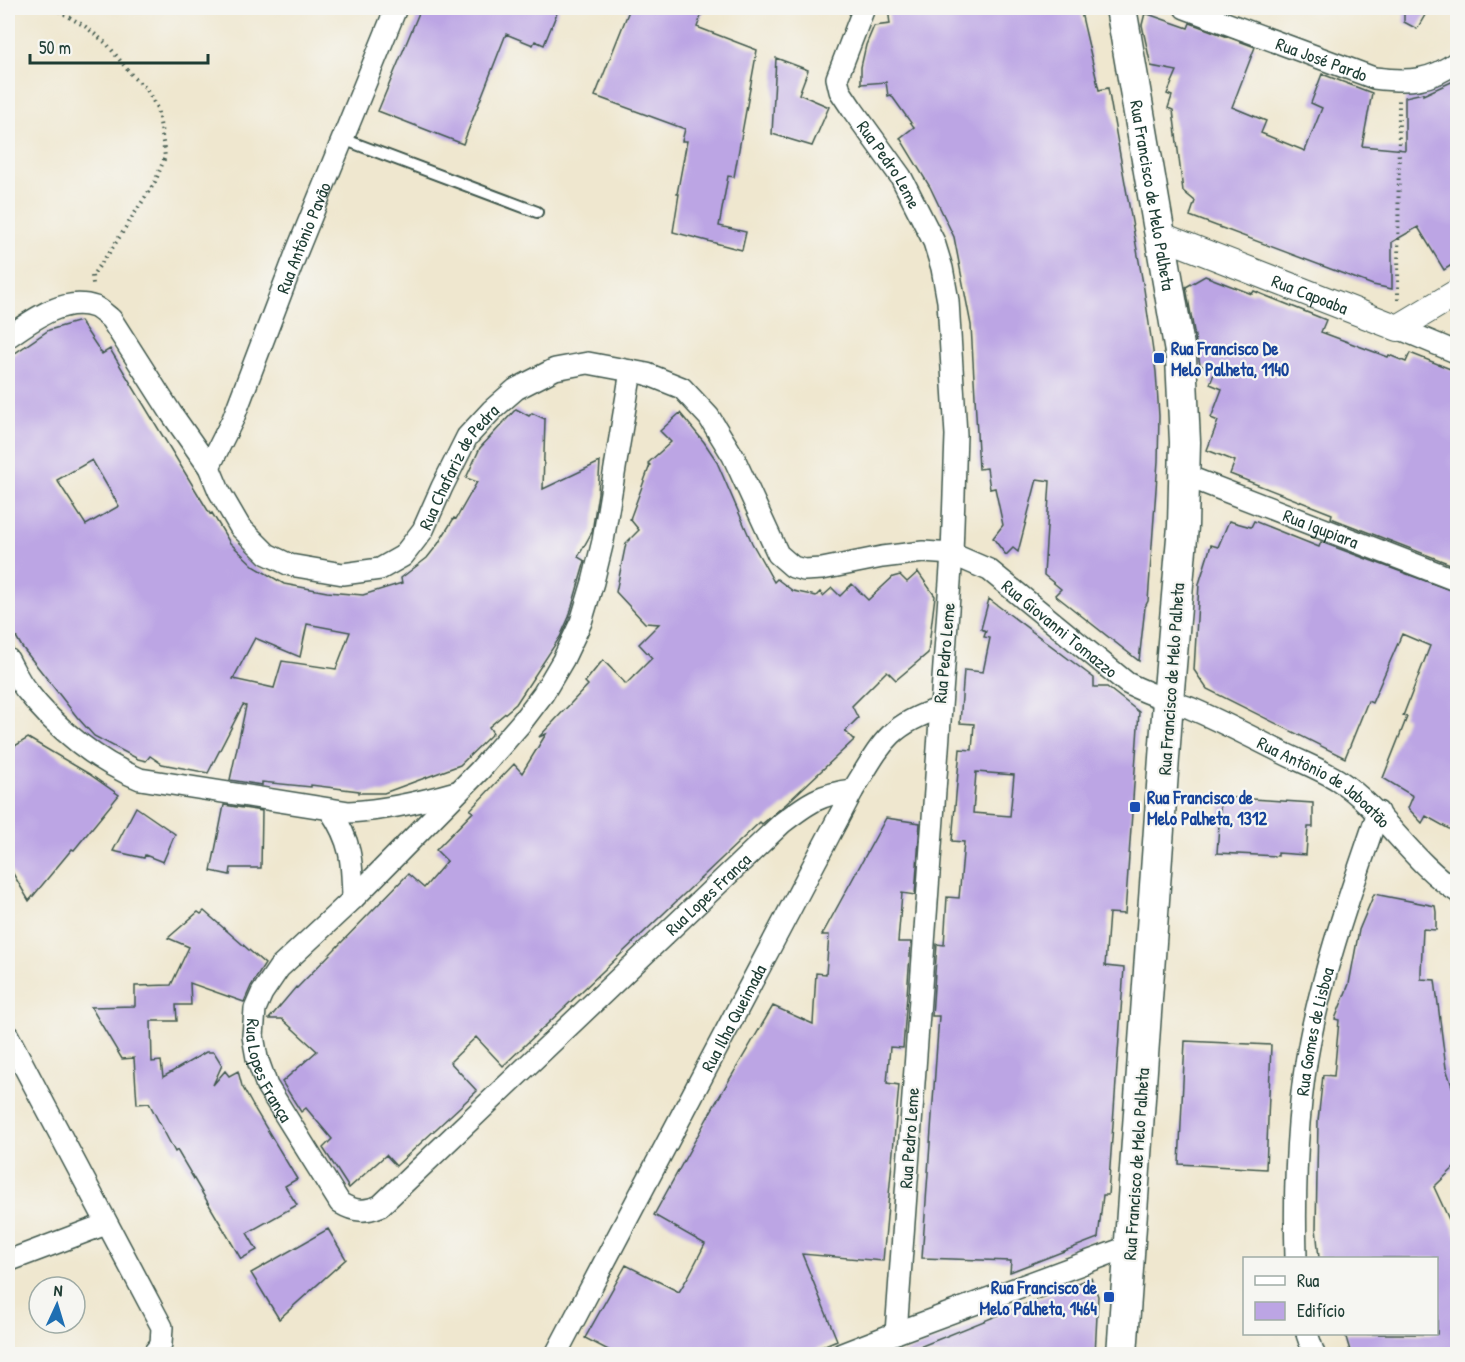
<svg xmlns="http://www.w3.org/2000/svg" width="1465" height="1362" font-family="'Patrick Hand',sans-serif">
<rect width="100%" height="100%" fill="#f6f6f2"/>
<filter id="ink" filterUnits="userSpaceOnUse"><feTurbulence type="fractalNoise" baseFrequency=".0167" numOctaves="2"/><feDisplacementMap in="SourceGraphic" scale="12" xChannelSelector="R" yChannelSelector="G"/><feConvolveMatrix kernelMatrix="1 2 1 2 8 2 1 2 1" color-interpolation-filters="sRGB"/></filter>
<filter id="wash" filterUnits="userSpaceOnUse"><feTurbulence type="fractalNoise" baseFrequency=".008" numOctaves="4" result="noise"/><feDisplacementMap in="SourceGraphic" scale="24" xChannelSelector="R" yChannelSelector="G"/><feGaussianBlur stdDeviation="1.35" result="paint"/><feColorMatrix in="noise" values="0 0 0 0 0 0 0 0 0 0 0 0 0 0 0 0 0 1.4 0 .05"/><feComposite in="paint" operator="in"/></filter>
<g filter="url(#wash)">
<rect width="100%" height="100%" fill="#efe7cf"/>
<g id="blocks">
<path fill="#bca5e4" fill-rule="evenodd" d="M421,8H559L544,45L535,41L533,45L506,34L463,144L378,111Z
M630,8H704L697,27L757,50L734,177L728,176L719,226L746,232L742,250L673,232L679,194H677L687,141H682L685,129L595,96Z
M888,8H1080L1099,90L1108,88L1144,289L1156,372L1159,416L1158,461L1148,601L1145,607L1139,661L1055,595L1061,589L1044,575L1050,481L1037,479L1018,552L1013,548L1006,555L993,538L1003,525L995,488L990,489L987,468L979,469L971,325L954,237L930,187L900,138L914,127L891,95L888,96L886,82L861,84V67L866,45L874,26L890,24Z
M1404,8H1429L1417,29L1404,22Z
M1145,13L1188,28L1190,23L1255,47L1232,107L1266,121L1261,133L1305,151L1322,108L1311,103L1322,74L1372,93L1362,146L1405,150V97L1423,93V95L1458,79V261L1444,270L1418,227L1392,242V289L1373,285L1190,216L1195,201L1183,191L1173,110L1168,108L1172,96L1167,94L1177,71L1151,66L1142,25Z
M776,58L808,70L799,94L829,107L812,146L772,134Z
M1205,276L1252,294L1254,291L1326,320L1321,332L1388,357L1389,355L1406,362L1410,353L1458,372V567L1331,518L1332,514L1230,474L1235,461L1207,450L1218,421L1211,418L1222,389L1210,384L1215,371L1200,365L1186,287Z
M80,321L102,354L110,349L210,514L212,513L230,543L255,567L284,584L327,592L363,595L402,583L401,578L427,558L438,544L454,518L456,519L477,482L466,478L480,448L516,409L529,416L532,413L545,419L543,489L600,462L598,493L592,532L578,557L585,561L569,617L560,637L516,704L489,727L493,733L460,765L384,793H359V791L311,785V787L262,782V785L230,780L246,706L243,705L208,773L162,764L150,756L146,761L138,759L94,736L77,717L22,647L8,623V358L49,330ZM92,460L119,506L86,525L57,480ZM307,624L350,632L336,669L282,661L274,688L233,679L255,638L300,657Z
M680,413L704,442L716,460L752,543L774,582L777,579L793,591L816,596L820,592L823,596L832,588L840,596L852,584L868,600L893,577L900,575L907,582L918,572L935,596L928,653L896,680L887,671L852,706L858,718L845,731L854,740L786,804L762,824L760,822L503,1066L476,1037L450,1062L477,1091L396,1166L386,1155L349,1188L323,1148L332,1139L306,1108L301,1112L282,1082L317,1051L282,1019H269L296,987L297,988L408,874L424,888L447,861L436,850L473,812L470,810L514,764L522,773L546,734L539,737L588,685L585,682L603,660L626,684L652,658L639,644L659,624L645,623L616,592L626,543L639,530L630,519L650,465L648,463L671,442L660,431Z
M1229,521L1251,527L1254,521L1319,547L1321,542L1458,593V834L1426,816L1422,823L1408,808L1413,796L1383,778L1407,717L1403,716L1430,646L1402,634L1372,703L1368,701L1345,758L1207,689L1194,670L1199,584L1211,545L1218,547Z
M989,599L1094,678V687H1107L1139,712L1125,914L1109,913L1105,966L1124,968L1108,1195H1103L1098,1238L1010,1272L1011,1261L922,1258L939,1016H932L937,944L944,945L947,897L959,898L964,842L952,841L960,749L972,750L974,724L960,723L964,670L983,672L990,638L984,637L986,631L981,629ZM976,772L1014,775L1010,816L973,813Z
M28,738L89,774L119,795L74,850L72,849L29,901L8,865V750Z
M1221,797L1313,803V827H1308L1306,855L1278,853V856L1217,853Z
M224,805L262,811L261,868H231L230,875L211,871Z
M136,807L175,834L163,862L145,855L144,858L113,851Z
M886,818L920,823L915,895L902,893L898,942H911L903,1048L890,1047L887,1083L899,1085L883,1261L802,1254L837,1340L804,1354H616L585,1338L626,1265L679,1292L688,1277L705,1244L654,1215L715,1104L773,1006L813,1024L816,973L826,974L829,935H822Z
M1374,894L1435,906L1436,912V930L1423,929L1421,972V979L1435,980L1446,1068L1458,1104V1164L1434,1187L1458,1239V1354H1351L1345,1334H1437V1258H1319L1316,1228L1318,1121L1323,1075L1334,1076L1339,1020L1335,1019L1349,984L1359,930Z
M204,911L265,964L251,986L244,1002L190,983L191,1005H176L177,1021H151L152,1062L161,1061L163,1077L206,1052H214L222,1065L213,1085L225,1071L229,1076L238,1071L242,1086L253,1106L297,1179L285,1186L297,1205L247,1233L257,1250L241,1259L177,1150L175,1152L149,1103L137,1104L134,1058L122,1059L91,1007L135,1006V986L171,985L189,947L168,938L198,912L201,914Z
M1185,1041L1271,1045L1266,1169L1179,1164Z
M328,1229L346,1259L279,1319L251,1273Z
M1091,1278L1098,1296L1095,1354H902Z"/>
</g>
</g>
<g filter="url(#ink)">
<use href="#blocks" fill-opacity="0" stroke="#3e564b" stroke-width="1.5"/>
<g fill="none" stroke-linecap="round" stroke-linejoin="round">
<defs>
<path id="service" d="M343,139L537,212"/>
<g id="minor">
<path id="s1" d="M864,8L837,78L840,91L852,109L901,177L934,242L942,268L948,301L956,435L952,554L896,1333"/>
<path id="s2" d="M1185,8L1374,78C1408,82 1430,82 1458,61"/>
<path d="M1398,328L1458,353"/>
<path id="s3" d="M8,337C32,320 64,296 95,307C101,310 106,315 111,319L171,413L209,467L219,491L240,527L267,554L290,565L343,574L380,569L403,556L423,530L442,487L467,437L492,410L516,389L555,369L588,363L647,374L682,388L709,417L733,456L778,554L793,567L804,570L822,569L882,557L923,552L952,554L989,570L1127,683C1148,694 1168,700 1190,708C1221,721 1251,737 1281,752C1299,761 1320,769 1338,780C1384,810 1411,862 1458,892"/>
<path id="s4" d="M631,371L603,541L593,582L581,622L563,660L543,694L521,723L480,770L353,899L279,968L262,993L255,1009L253,1036L257,1058L267,1086L340,1203C355,1212 365,1212 380,1206L782,823C808,803 820,794 853,790"/>
<path id="s5" d="M209,467L233,419L297,251L396,8"/>
<path id="s6" d="M1184,475L1458,581"/>
<path d="M8,659C14,670 19,682 27,691C55,728 98,762 140,779L349,812C386,810 421,802 456,792"/>
<path d="M330,810C352,843 352,861 353,899"/>
<path d="M8,1036L162,1327L161,1344L153,1354"/>
<path id="s7" d="M1296,1258C1294,1185 1296,1113 1310,1040C1325,962 1353,887 1378,812"/>
<path d="M8,1261L106,1224"/>
<path d="M1307,1334L1314,1354"/>
<path id="s8" d="M556,1354L853,790C880,747 887,725 939,709"/>
<path d="M842,1354L896,1333L1130,1246"/>
</g>
<g id="tertiary">
<path id="s9" d="M1162,236L1398,328L1458,292"/>
</g>
<g id="secondary">
<path id="s10" d="M1121,8L1181,358L1185,442L1183,526L1168,701L1122,1354"/>
</g>
</defs>
<use href="#service" stroke="#3e564b" stroke-width="14"/>
<use href="#minor" stroke="#3e564b" stroke-width="24"/>
<use href="#tertiary" stroke="#3e564b" stroke-width="28"/>
<use href="#secondary" stroke="#3e564b" stroke-width="33"/>
<path stroke="#3e564b" stroke-width="4" stroke-dasharray="1.5 4.5" stroke-linecap="butt" d="M54,8L86,27L107,44L134,78L146,88L157,108L161,128L165,157L155,182L111,250L92,276L93,284
M1398,300L1399,100"/>
<use href="#service" stroke="#fff" stroke-width="10"/>
<use href="#minor" stroke="#fff" stroke-width="21"/>
<use href="#tertiary" stroke="#fff" stroke-width="26"/>
<use href="#secondary" stroke="#fff" stroke-width="30"/>
</g>
</g>
<g fill="#1a4fb4" stroke="#f6f6f2" stroke-width="2">
<rect x="1153" y="352" width="12" height="12" rx="3"/>
<rect x="1129" y="801" width="12" height="12" rx="3"/>
<rect x="1103" y="1291" width="12" height="12" rx="3"/>
</g>
<g text-anchor="middle" dominant-baseline="central" stroke-width="4.5" stroke-linejoin="round" paint-order="stroke">
<g font-size="18" fill="#1f3d34" stroke="#f6f6f2">
<text stroke="none"><textPath href="#s2" startOffset="146">Rua José Pardo</textPath></text>
<text stroke="none"><textPath href="#s1" startOffset="177">Rua Pedro Leme</textPath></text>
<text stroke="none"><textPath href="#s10" startOffset="190">Rua Francisco de Melo Palheta</textPath></text>
<text stroke="none"><textPath href="#s5" startOffset="248">Rua Antônio Pavão</textPath></text>
<text stroke="none"><textPath href="#s9" startOffset="159">Rua Capoaba</textPath></text>
<text stroke="none"><textPath href="#s3" startOffset="648">Rua Chafariz de Pedra</textPath></text>
<text stroke="none"><textPath href="#s6" startOffset="147">Rua Igupiara</textPath></text>
<text stroke="none"><textPath href="#s3" startOffset="1428">Rua Giovanni Tomazzo</textPath></text>
<text transform="translate(944 653) rotate(-85)">Rua Pedro Leme</text>
<text transform="translate(1171 679) rotate(-86)">Rua Francisco de Melo Palheta</text>
<text stroke="none"><textPath href="#s3" startOffset="1736">Rua Antônio de Jaboatão</textPath></text>
<text stroke="none"><textPath href="#s4" startOffset="1478">Rua Lopes França</textPath></text>
<text stroke="none"><textPath href="#s8" startOffset="380">Rua Ilha Queimada</textPath></text>
<text stroke="none"><textPath href="#s7" startOffset="228">Rua Gomes de Lisboa</textPath></text>
<text stroke="none"><textPath href="#s4" startOffset="831">Rua Lopes França</textPath></text>
<text transform="translate(909 1138) rotate(-86)">Rua Pedro Leme</text>
<text transform="translate(1136 1164) rotate(-86)">Rua Francisco de Melo Palheta</text>
</g>
<g font-size="18" font-weight="bold" fill="#164399" stroke="#f6f6f2" text-anchor="start">
<text x="1171" y="348">Rua Francisco De<tspan x="1171" dy="21">Melo Palheta, 1140</tspan></text>
<text x="1147" y="797">Rua Francisco de<tspan x="1147" dy="21">Melo Palheta, 1312</tspan></text>
<text x="1097" y="1287" text-anchor="end">Rua Francisco de<tspan x="1097" dy="21">Melo Palheta, 1464</tspan></text>
</g>
</g>
<rect width="1465" height="1362" fill="none" stroke="#f6f6f2" stroke-width="30"/>
<rect x="1243" y="1257" width="195" height="78" fill="#f6f6f2" stroke="#a0aca6" stroke-width="1.5"/>
<rect x="1255" y="1276" width="30" height="9" fill="#ffffff" stroke="#a0aca6" stroke-width="1.5"/>
<text x="1297" y="1287" font-size="18" fill="#1f3d34">Rua</text>
<rect x="1255" y="1302" width="30" height="18" fill="#bca5e4" stroke="#a0aca6" stroke-width="1.5"/>
<text x="1297" y="1317" font-size="18" fill="#1f3d34">Edifício</text>
<g transform="translate(57 1305) rotate(4)"><circle r="28" fill="#f6f6f2" stroke="#a0aca6" stroke-width="1.5"/>
<path d="M0-4.5L10 22L0 15L-10 22Z" fill="#1f6fb2"/>
<text y="-9" font-size="16" font-weight="bold" text-anchor="middle" fill="#1f3d34">N</text>
</g>
<path d="M30 54v9h178v-9" fill="none" stroke="#1f3d34" stroke-width="3"/>
<text x="39" y="54" font-size="18" fill="#1f3d34" stroke="#f6f6f2" stroke-width="4.5" paint-order="stroke">50 m</text>
</svg>
